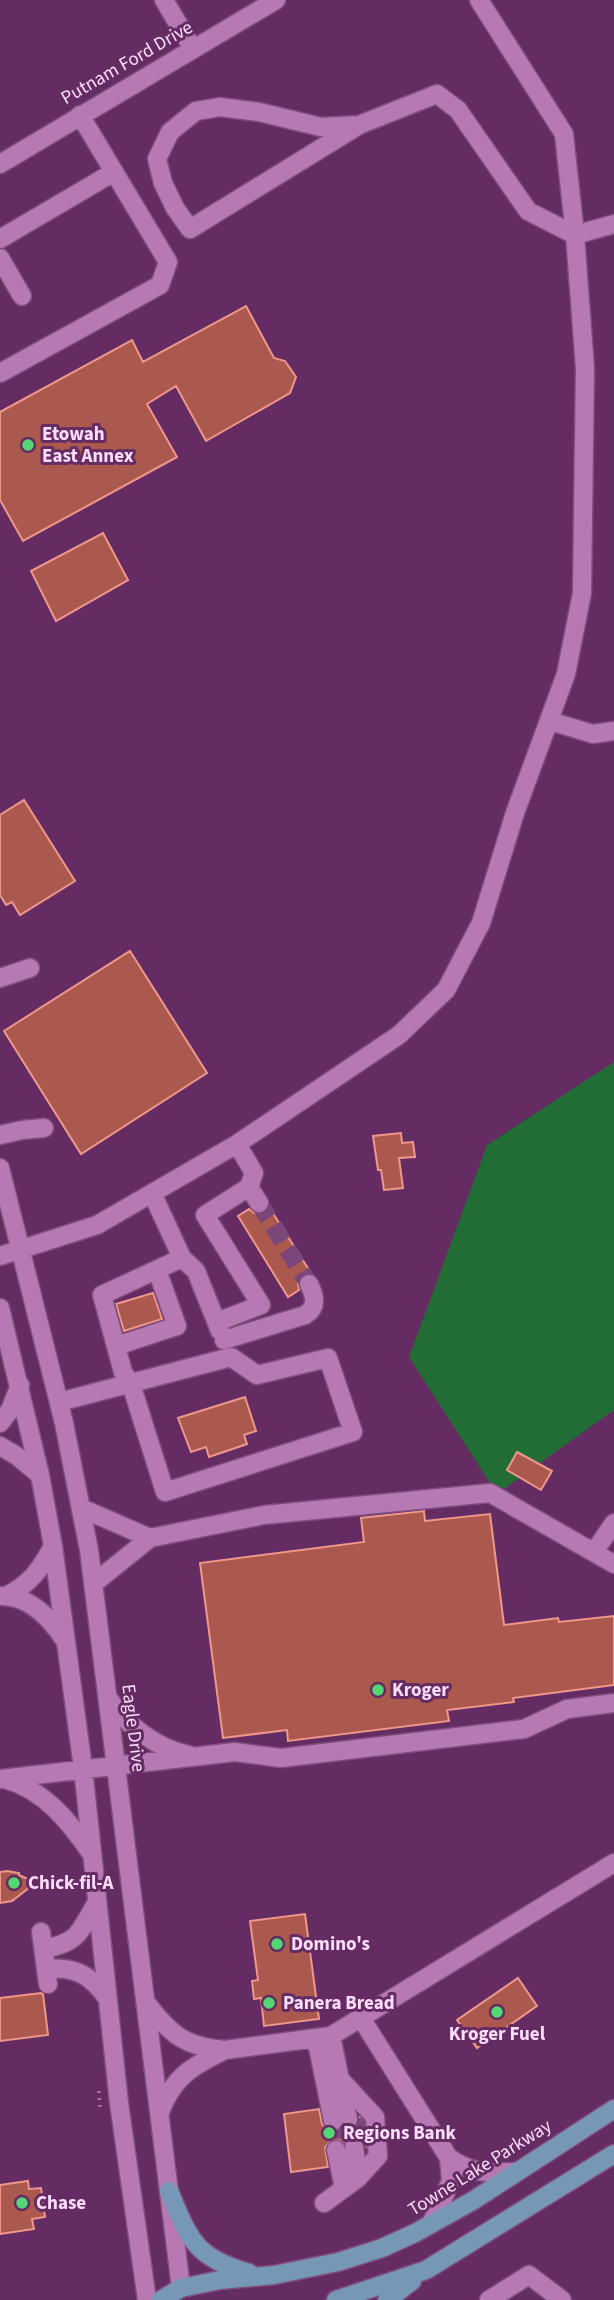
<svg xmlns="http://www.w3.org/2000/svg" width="614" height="2300" font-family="'Source Sans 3',sans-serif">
<rect width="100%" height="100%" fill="#642c62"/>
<path fill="#216d35" d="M614,1062V1410L497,1494L409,1357L487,1145Z"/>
<path fill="#ab594e" stroke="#ef978a" stroke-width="2" d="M246,306L274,358L285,361L296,377L290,393L206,441L176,386L147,404L177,457L23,541L0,500V412L132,340L143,362Z
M103,533L128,580L56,621L31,571Z
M24,800L75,881L20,915L12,902L6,905L0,895V815Z
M130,951L207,1073L81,1154L4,1031Z
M401,1133L402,1143L413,1142L415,1157L399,1158L403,1188L384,1190L381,1170H378L373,1136Z
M269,1207L311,1273L300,1277L298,1284L299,1290L288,1297L238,1216L249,1209L254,1213L260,1214L266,1212Z
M153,1293L162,1319L124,1331L116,1304Z
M245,1397L256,1431L244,1435L247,1444L209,1457L206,1447L191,1452L178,1418Z
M517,1452L552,1471L541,1490L507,1470Z
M424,1511L425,1521L490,1514L504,1625L558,1618L559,1622L614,1616V1685L513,1698L514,1702L447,1710L449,1721L288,1741L287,1730L223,1738L200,1563L364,1542L361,1518Z
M7,1871L19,1873V1875L28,1879L30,1887L12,1901L0,1903V1872Z
M305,1914L319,2019L264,2026L261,1998L254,1999L252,1981L258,1980L250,1921Z
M518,1978L537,2006L477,2048L457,2020Z
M41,1993L43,1994L48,2035L0,2041V1998Z
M319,2109L322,2124L330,2132H336L342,2128L351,2130L356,2127L360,2117L364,2122L366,2146L358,2136H352L344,2142L333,2139L325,2147L328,2167L291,2172L284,2114Z
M28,2181L29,2189L41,2188L45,2217L32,2219L34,2229L0,2234V2185Z"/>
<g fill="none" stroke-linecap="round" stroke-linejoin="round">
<path stroke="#7b4679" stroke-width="18" stroke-dasharray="18 9" stroke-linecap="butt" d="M259,1203L309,1284
M357,2118L360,2147
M339,2120L346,2149"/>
<defs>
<path id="minor" d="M164,0L193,49
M479,0L564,134L575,235L614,224
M0,164L276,0
M0,239L114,172
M0,258L22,296
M0,373L160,285L168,262L80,115
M550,721L593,734L614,731
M0,978L30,968
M0,1135L22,1130L44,1128
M0,1168L64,1423L89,1550L181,2288
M249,1187L259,1203
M0,1256L97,1225L237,1144L399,1035L446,990L481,923L515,813L566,674L582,593L585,368L575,235L528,211L458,110L437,94L359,125L321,127L259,112L220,107L196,111L170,132L157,159L163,183L175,208L190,229L359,125
M182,1258L196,1271L220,1331
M0,1308L40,1475L53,1546L83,1768L119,2103L147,2300
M217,1322L261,1305L205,1215L249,1187L254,1173L237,1144
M224,1340L305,1315C318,1307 315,1296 309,1284
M116,1346L177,1326L157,1270
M59,1402L231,1357L257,1375L328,1358L353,1432L165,1492L131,1384L123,1372L102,1295L182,1258L152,1193
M0,1423L10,1410L20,1385
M0,1446L17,1456L40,1475
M81,1508L150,1538
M594,1552L614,1523
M93,1584L150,1538L264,1515L490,1493L614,1564
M0,1596C30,1595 51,1619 66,1642
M6,1596C30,1584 41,1569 53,1546
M108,1698C126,1725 157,1749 189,1755
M0,1779L235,1752L281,1758L524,1729L567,1709L614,1703
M5,1779C44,1790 69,1821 91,1853
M41,1932L48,1984
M44,1949C80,1942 79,1932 97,1902
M46,1969C74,1966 91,1975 107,1998
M148,2005C171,2035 186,2047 225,2050L331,2036L614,1863
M361,2018L449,2158
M331,2036L348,2119
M316,2038L333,2121
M339,2078L375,2117L378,2156L358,2178
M160,2112C173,2077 192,2066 225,2050
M336,2150L344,2188
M324,2203L358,2178L354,2147
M431,2224L451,2181L449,2158C473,2174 487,2173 515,2172
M489,2300L529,2275L562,2300"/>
<path id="major" d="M169,2191C190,2241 195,2257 249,2273
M161,2300L181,2288L220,2280L274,2275L338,2262L382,2248L415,2233L474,2200L614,2109
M336,2300L426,2270L614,2154
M387,2300L412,2281"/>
</defs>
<use href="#minor" stroke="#7e4d7c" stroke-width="21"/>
<use href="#major" stroke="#7e4d7c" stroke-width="21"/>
<path stroke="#a677a3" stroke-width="3.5" stroke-dasharray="2 5" stroke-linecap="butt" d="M99,2091L100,2109"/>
<use href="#minor" stroke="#b779b3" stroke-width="18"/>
<use href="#major" stroke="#7797b7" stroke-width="18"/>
</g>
<g fill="#53d673" stroke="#642c62" stroke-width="2.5">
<circle cx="28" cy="445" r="7"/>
<circle cx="378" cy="1690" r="7"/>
<circle cx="14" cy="1883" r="7"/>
<circle cx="277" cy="1944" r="7"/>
<circle cx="269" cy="2003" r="7"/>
<circle cx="497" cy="2012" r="7"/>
<circle cx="329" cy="2133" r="7"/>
<circle cx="22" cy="2203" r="7"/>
</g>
<g text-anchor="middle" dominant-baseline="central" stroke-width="6" stroke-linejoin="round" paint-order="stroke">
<g font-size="19" fill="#fedcfb" stroke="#642c62">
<text transform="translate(127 63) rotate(-30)">Putnam Ford Drive</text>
<text transform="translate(133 1728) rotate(83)">Eagle Drive</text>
<text transform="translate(480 2168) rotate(-32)">Towne Lake Parkway</text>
</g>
<g font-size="19" font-weight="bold" fill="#fedcfb" stroke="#642c62" text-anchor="start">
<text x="42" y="434">Etowah<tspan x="42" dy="22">East Annex</tspan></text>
<text x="392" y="1690">Kroger</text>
<text x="28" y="1883">Chick-fil-A</text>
<text x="291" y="1944">Domino's</text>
<text x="283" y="2003">Panera Bread</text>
<text x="497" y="2034" text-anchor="middle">Kroger Fuel</text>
<text x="343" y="2133">Regions Bank</text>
<text x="36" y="2203">Chase</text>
</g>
</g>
</svg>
